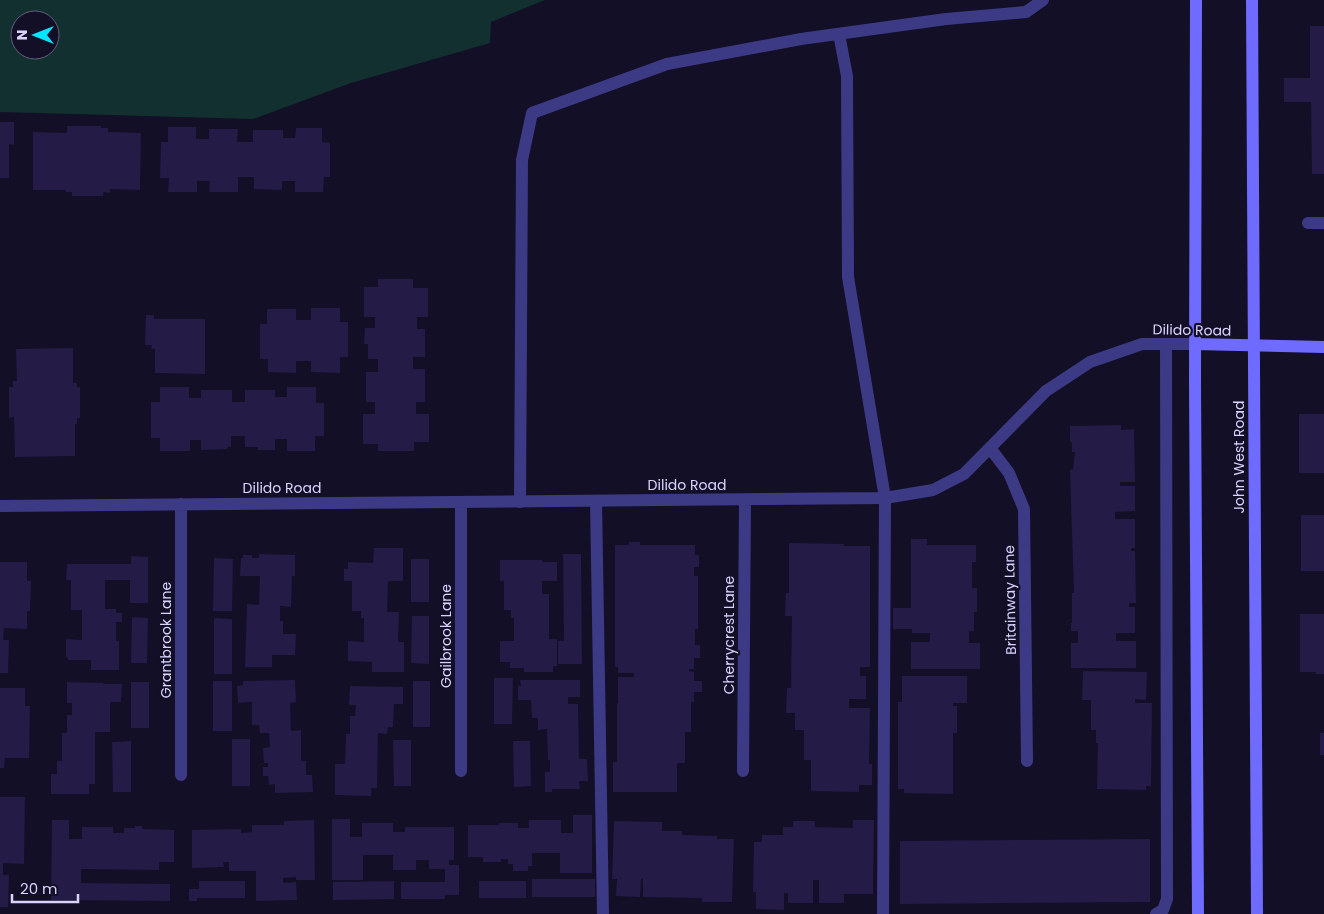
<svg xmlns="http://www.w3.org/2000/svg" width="1324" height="914" font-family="Poppins,sans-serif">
<rect width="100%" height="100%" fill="#130f26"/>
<path fill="#12302f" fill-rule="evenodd" d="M0,0H545L491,22L490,43L351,83L253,119L0,112ZM20,20H50V50H20Z"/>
<path fill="#241b47" d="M1310,26H1324V174H1312L1311,102H1284V78H1310Z
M0,122H14V145L9,144V178H0Z
M67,126H101V128H108V132L141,133L140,190L110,189V193L103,192V196H72V192H66V190H33V132L67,133Z
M168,127H196V139H209V129H238L237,142H253V130H283V138H295L296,128H322V142L330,143V177H324L323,192H295V181H282V190L254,189V177H238V192H209L210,181H197V192H168L169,178H160L161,142H168Z
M378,279H413V288H428V317H417V329H425V357H413V369H425V402H416V414H429V442H414V451H378V444H363V414H375V402H366V372H378V359H368V344H364L365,328H375V317H364V287H378Z
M311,308H340V322H348V357H340V373L311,372V361H296V373L268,372V359H260V324H267V309H296V320H311Z
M146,315H154V319H205V374L155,373V349H151L152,345H145Z
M73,348V383H77V387H80V418H77V424H75V456L15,457L14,417L9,418V387H13V381H17L16,349Z
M160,387H189V398H201V390H232V402H245V390H275V397H287V387H316V403H324V436H315V451H287V439H275V450H258V447H245V436H231V447H227V449L201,450V440H190V451H160V438H151V402H160Z
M1299,414H1324V473H1299Z
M1121,425V430L1134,429L1135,482H1120V486H1135V511L1115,512V519H1135V548H1131V551H1135L1136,603H1129V607H1135V633H1116V641H1136V668H1071V643H1078V631H1071V623H1072V593H1074L1070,470L1073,469L1075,452H1072V442H1070V426Z
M1301,515H1324V571H1301Z
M911,539H927V545H976V562H972V588H977V612H974V631H969V643H980V669H911V642H930V633H912V629H893V608H911Z
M629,542H640V545H695V555H699V567H694V576H698V629H695V645H700V658H694V669H689V671L694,672V681H702V692H694V702H691V732H685V763H677V792H613V762H617V703H618V677H634V673H618V667H615V545H629Z
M789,543L844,544V546H870V667H860V676H866V699H849V708H870L869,764H872V785H859V792L811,791V760H804V730H795V713H786L787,688H791L792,616H785L786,593H789Z
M374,548H403V581H388L387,612H399L398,642H404V672H372V662L348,661V641L364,642V618H361V611H352V581H344V569H348V562L373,563Z
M259,554L295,555V576H292L291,607L280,606V621H283V634H296L295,655H272V667H245L247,604L259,605L260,576H240L241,558H243V555H252V558H259Z
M563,554H581L582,664H558V641H564Z
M131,556L148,557V603H130V580H105V609H116V613H122V622H116V641H119V670H91V660H68V657H66V639L82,640V610H71V580H66L67,564H131Z
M214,558L233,559L232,611H213Z
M411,559H429V602H411Z
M500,560H542V562H557V581H542V594H549V639H557V666H553V672H524V668H510V662H500V641H514V618H511V610H504V581H500Z
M0,562H27V581H31L30,611H27V629L4,628L3,640H9L8,673H0Z
M1300,614H1324V674H1316V672H1300Z
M412,616H429V664L411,663Z
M132,617L148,618L147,663H131Z
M214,618L232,619V674H214Z
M1083,671L1147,672L1146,700L1135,699V703H1152L1151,786H1146V790L1097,789L1098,743H1096V730H1091V700H1082Z
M902,676H967V703H953V706H957V733H953V794L904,793V789H898V702H902Z
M494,678H513L512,724H494Z
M295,680L296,702L290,703L291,731L301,730V761H306V775H312L313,792L275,793V784L269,785L268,776H263V767H268V763H264L263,748L270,747L269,733H260L259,725H252V702L238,703L237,686L243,685V681Z
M520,680H580V697H568V704H578L579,759H587L588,781H579L580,789H552V792H545V772H550V760H548L547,729L538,730V718H532L531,700H518V686H521Z
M213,681H232V731H213Z
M413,681H430V727H413Z
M67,682L103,683V684H122L121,702H110V732H95V784H89V794H51V774H57V761H62V733H67V715H72V703H67Z
M131,682H149V728H131Z
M350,686L403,687V704H394L393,727H388L387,734L378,733L377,788H371V796L335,795V764H345L346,734H350V716H355L356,705H349Z
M0,688H25V706H30L29,758H5L4,768H0Z
M1320,733H1324V755H1320Z
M232,739H250V786H232Z
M393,740H411V786H394Z
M131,741V792H113L112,742Z
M513,741H530L531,786L514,787Z
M0,797H25L24,864L3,863V875H9L8,907H0Z
M573,815H592V873H560V853H532V866H528V871H513V864H508V859H501V862H483V857H468V825H499V823H518V828H529V820H561V833H573Z
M332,819H350V837H362V823H393V832H405V827H454V860H449V865H459V895H445V899H401V882H445V869H429V860H416V870H393V855H363V880H332Z
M52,820H69V839H82V827H113V833H124V828H135V826H142V829L174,830V862H159V870L81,869V883L170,884V901L51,900Z
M314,820L315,880H296V877L283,878V883L296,882L297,900L256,901V871H229V862H223L224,867L192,868V830L241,829V833L252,832V825H284V821Z
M853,820H874L873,894H844V903H819V880H813V903H788V893H784V910L756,909V892H753L754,842H762V835H783V827H793V821H815V827L853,828Z
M614,821L662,822V831H682V835L717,836V839H734L732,902H702V898L643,897V879H641L640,897L616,896L617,879H612Z
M1150,839V902L900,904V841Z
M532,879H595V897H532Z
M199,881H245V898H197V901H189V889H199Z
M394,881V899L333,900V882Z
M479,881H526V898H479Z"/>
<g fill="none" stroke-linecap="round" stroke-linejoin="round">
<path stroke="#3d3a85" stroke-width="12" d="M839,34L847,76L848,277L885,498L883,914
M1308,223H1324
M596,501L603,914
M520,502L522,160L532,113L667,64L801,39L946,19L1026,12L1043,0
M1156,914L1163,910L1167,899L1166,344"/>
<path stroke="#3d3a85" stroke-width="12" d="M990,448L1009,473L1024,509L1027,761
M0,506L885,498L933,490L964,474L1046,391L1090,362L1142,344H1195
M461,771V502
M743,771L745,500
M181,775V504"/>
<path stroke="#6f6bff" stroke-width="12" d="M1196,0L1195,381L1198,914
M1252,0L1257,914
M1195,344L1324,347"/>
</g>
<g text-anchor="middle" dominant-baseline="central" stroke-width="4.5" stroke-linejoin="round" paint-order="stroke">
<g font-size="14" fill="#d9d4ff" stroke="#130f26">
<text transform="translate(1192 330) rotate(1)">Dilido Road</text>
<text transform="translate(1239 457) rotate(-90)">John West Road</text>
<text x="687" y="485">Dilido Road</text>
<text x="282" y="488">Dilido Road</text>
<text transform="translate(1010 600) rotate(-91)">Britainway Lane</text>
<text transform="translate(729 635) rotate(-90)">Cherrycrest Lane</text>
<text transform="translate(446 636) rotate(-90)">Gailbrook Lane</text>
<text transform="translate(166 640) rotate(-90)">Grantbrook Lane</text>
</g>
</g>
<g transform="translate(35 35) rotate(270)"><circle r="24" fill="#130f26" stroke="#625e7d"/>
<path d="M0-4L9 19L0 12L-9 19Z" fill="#00e5ff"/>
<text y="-8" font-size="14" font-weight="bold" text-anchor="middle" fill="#d9d4ff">N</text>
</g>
<path d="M12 894v8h66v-8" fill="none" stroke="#d9d4ff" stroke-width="2.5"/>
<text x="20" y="894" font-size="15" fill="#d9d4ff" stroke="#130f26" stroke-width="4" paint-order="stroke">20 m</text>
</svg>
